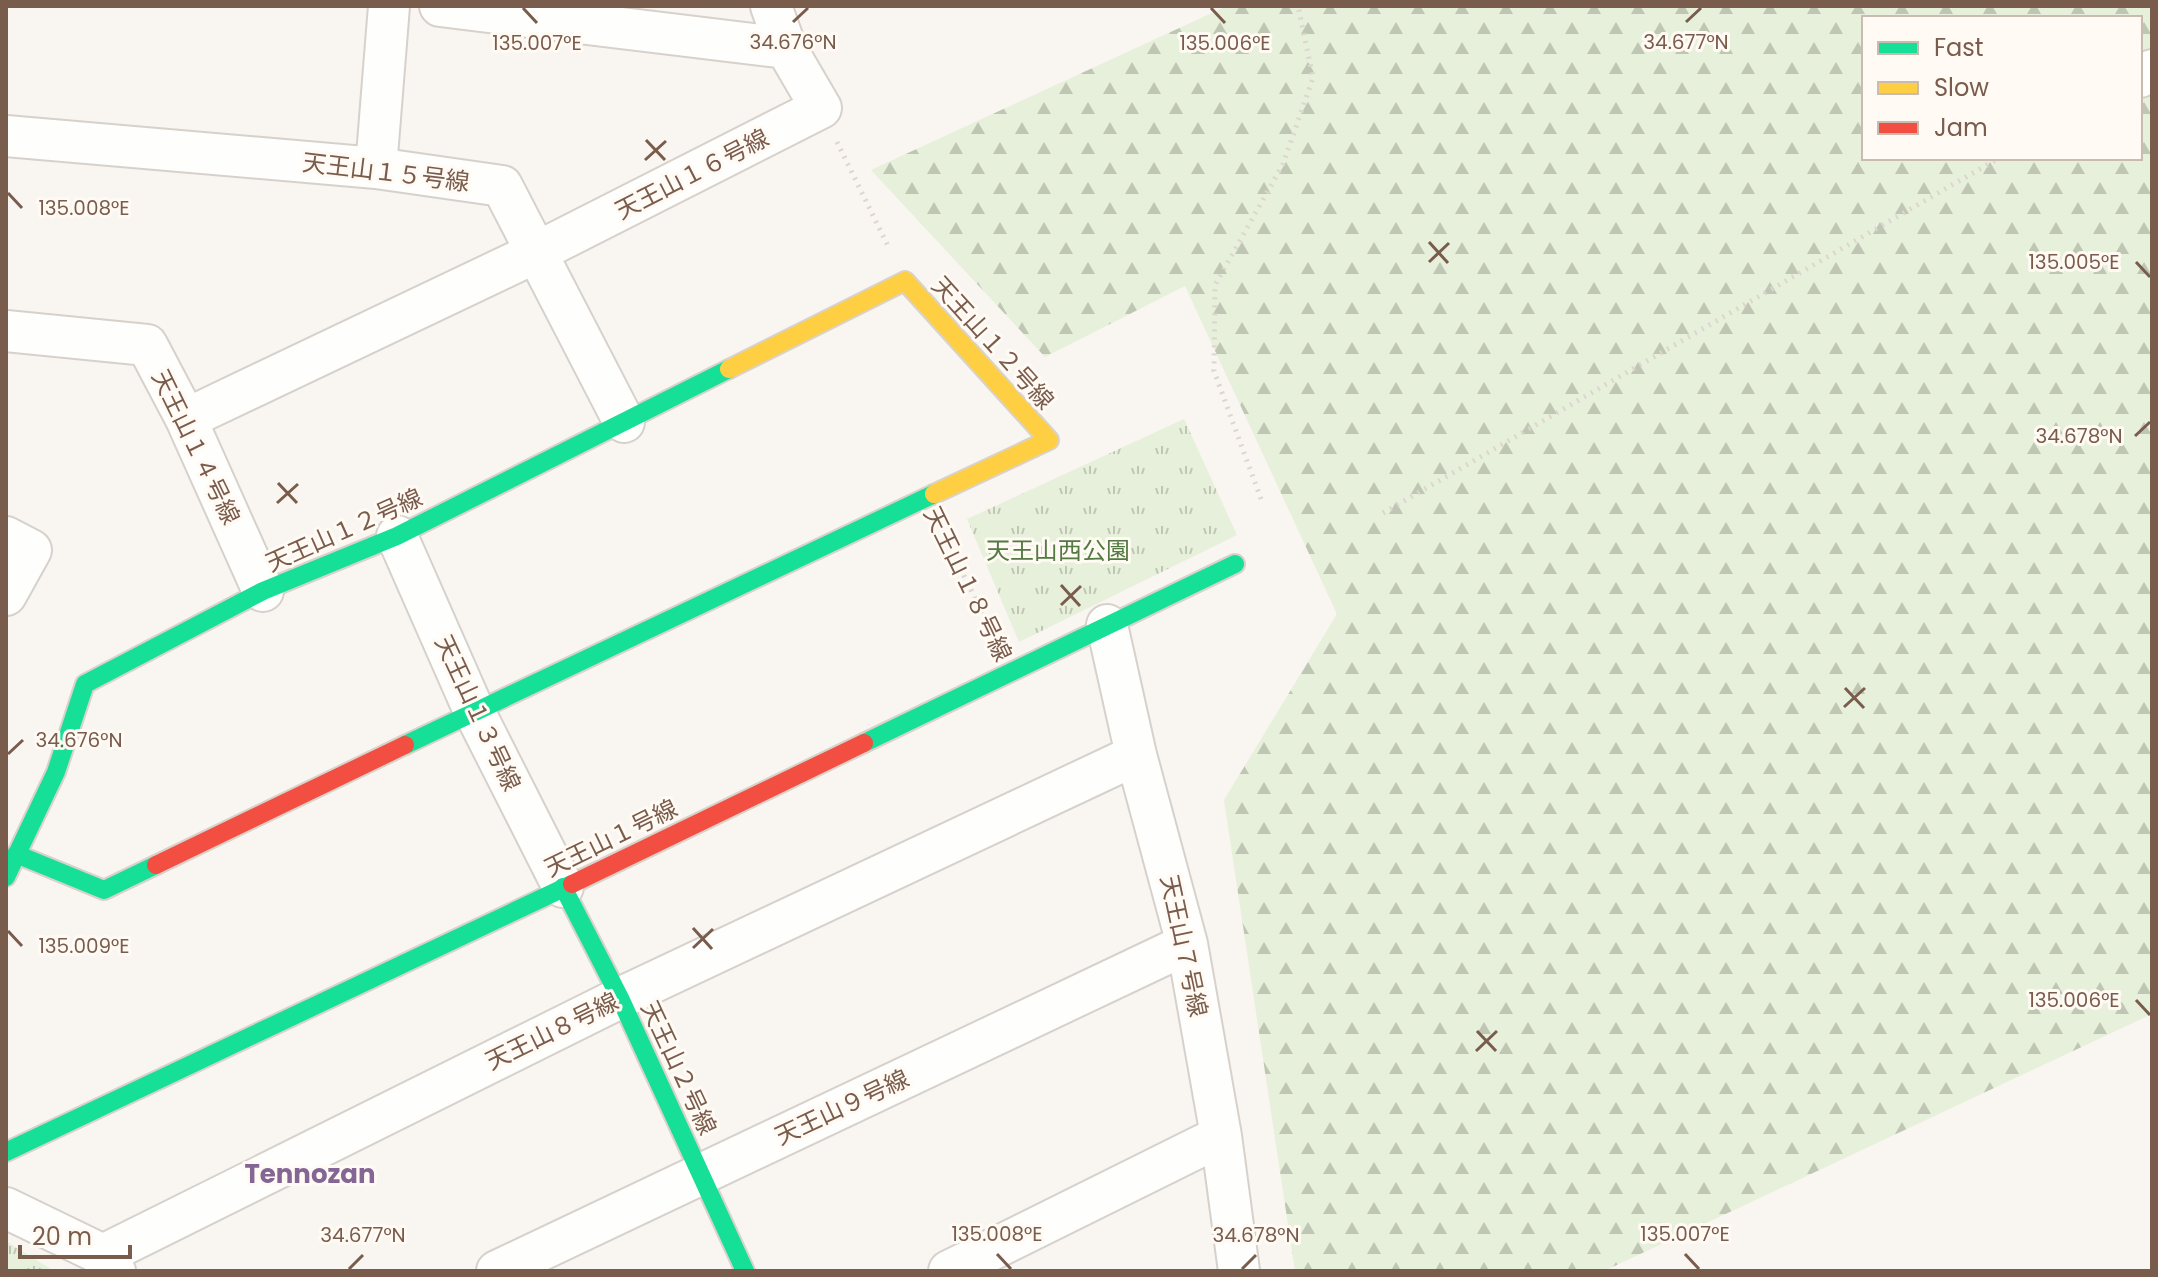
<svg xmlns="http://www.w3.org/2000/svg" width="2158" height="1277" font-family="Poppins,'Noto Sans JP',sans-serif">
<defs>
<pattern id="forest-firs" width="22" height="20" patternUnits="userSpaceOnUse" patternTransform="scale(2)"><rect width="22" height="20" fill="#e7f0db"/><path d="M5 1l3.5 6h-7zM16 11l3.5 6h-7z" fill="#c0c6b4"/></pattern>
<pattern id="park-tufts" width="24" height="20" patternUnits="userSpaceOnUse" patternTransform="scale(2)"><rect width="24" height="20" fill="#e7f0db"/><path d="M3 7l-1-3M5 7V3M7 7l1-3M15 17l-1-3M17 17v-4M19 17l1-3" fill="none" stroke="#c0c6b4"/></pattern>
</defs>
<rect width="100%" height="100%" fill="#f9f5f0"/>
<path fill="url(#forest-firs)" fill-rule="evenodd" d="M1227,6H2152V1014L1604,1271H1295L1224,800L1337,614L1185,286L1045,357L871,170ZM1864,18H2140V158H1864Z"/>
<path fill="url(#park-tufts)" d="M1184,419L1237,535L1019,642L967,519Z
M6,1241L54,1271H6Z"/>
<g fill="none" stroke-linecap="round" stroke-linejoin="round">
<defs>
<path id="street" d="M771,6L786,48
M2140,77L2152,70
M6,136L376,168L502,186L624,422
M376,168L389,6
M6,331L147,345L186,419L263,591
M186,419L537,252L821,108L786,48L440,6
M397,536L474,711L563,887
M6,537L31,550L6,595
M1107,625L1136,755L1187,944L1221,1136L1239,1271
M6,1208L103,1255L115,1271
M103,1255L620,998L1136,755
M497,1271L1187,944
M949,1271L1221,1136"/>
<path id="fast" d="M864,743L1235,564
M405,745L934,494
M16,854L104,890L156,865
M6,877L56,772L85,684L263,591L397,536L729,369
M563,887L620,998L745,1271
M6,1152L572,884"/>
<path id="slow" d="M729,369L905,281L1049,440L934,494"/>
<path id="jam" d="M156,865L405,745
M572,884L864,743"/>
</defs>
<use href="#street" stroke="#d7d1cb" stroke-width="44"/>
<use href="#fast" stroke="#d9d2cb" stroke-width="22"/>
<use href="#slow" stroke="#d9d2cb" stroke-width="22"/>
<use href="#jam" stroke="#d9d2cb" stroke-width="22"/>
<path stroke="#dcd5d0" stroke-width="5" stroke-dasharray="2 6" stroke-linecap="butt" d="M837,142L889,248
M1261,499L1214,371L1215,285L1283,164L1313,78L1298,6
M1383,513L1999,158
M943,532L994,638"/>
<use href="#street" stroke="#fefefd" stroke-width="40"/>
<use href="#fast" stroke="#16e098" stroke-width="18"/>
<use href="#slow" stroke="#ffcf43" stroke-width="18"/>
<use href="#jam" stroke="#f24e42" stroke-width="18"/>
</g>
<path fill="none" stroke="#7a5c4d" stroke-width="3" d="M523,8L537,23M1211,8L1225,23M793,22L808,8M1686,22L1701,8M646,140L665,160M645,160L666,141M8,193L22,208M1429,242L1448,263M1429,262L1449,243M2136,262L2150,277M2135,436L2150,422M278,483L297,503M277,503L298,484M1061,585L1080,606M1061,605L1081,586M1845,688L1864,708M1844,707L1865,688M8,754L23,740M693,928L712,949M8,931L22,946M693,948L713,929M2136,1000L2150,1015M1477,1031L1496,1051M1476,1051L1497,1031M997,1254L1011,1269M1685,1254L1699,1269M349,1269L363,1255M1242,1269L1256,1255"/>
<g text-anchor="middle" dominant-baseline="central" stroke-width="6" stroke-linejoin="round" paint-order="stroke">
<g font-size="24" fill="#7a5c4d" stroke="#fffaf3">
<text transform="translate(386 172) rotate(7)">天王山１５号線</text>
<text transform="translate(692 174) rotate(-27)">天王山１６号線</text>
<text transform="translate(993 343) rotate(48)">天王山１２号線</text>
<text transform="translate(196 447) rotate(64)">天王山１４号線</text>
<text transform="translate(344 530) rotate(-24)">天王山１２号線</text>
<text transform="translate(968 584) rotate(64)">天王山１８号線</text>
<text transform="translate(478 713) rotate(65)">天王山１３号線</text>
<text transform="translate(611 838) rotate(-26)">天王山１号線</text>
<text transform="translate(1184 946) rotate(78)">天王山７号線</text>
<text transform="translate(552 1031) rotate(-26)">天王山８号線</text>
<text transform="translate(679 1068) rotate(65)">天王山２号線</text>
<text transform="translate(842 1107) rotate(-25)">天王山９号線</text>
</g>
<g font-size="24" fill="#537a41" stroke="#fffaf3">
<text x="1058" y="550">天王山西公園</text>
</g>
<g font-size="26" font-weight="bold" fill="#846695" stroke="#fffaf3">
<text x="310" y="1174">Tennozan</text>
</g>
</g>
<g font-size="20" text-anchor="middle" fill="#7a5c4d" stroke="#fffaf3" stroke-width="6" stroke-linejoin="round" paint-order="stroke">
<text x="793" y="49">34.676°N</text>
<text x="1686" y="49">34.677°N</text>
<text x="537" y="50">135.007°E</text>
<text x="1225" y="50">135.006°E</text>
<text x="84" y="215">135.008°E</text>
<text x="2074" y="269">135.005°E</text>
<text x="2079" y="443">34.678°N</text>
<text x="79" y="747">34.676°N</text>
<text x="84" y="953">135.009°E</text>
<text x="2074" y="1007">135.006°E</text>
<text x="997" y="1241">135.008°E</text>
<text x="1685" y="1241">135.007°E</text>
<text x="363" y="1242">34.677°N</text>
<text x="1256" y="1242">34.678°N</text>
</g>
<rect width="2158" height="1277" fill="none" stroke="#7a5c4d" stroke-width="16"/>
<rect x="1862" y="16" width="280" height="144" fill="#fffaf3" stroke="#cabbb1" stroke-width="2"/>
<rect x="1878" y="42" width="40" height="12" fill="#16e098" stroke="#cabbb1" stroke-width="2"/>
<text x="1934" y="56" font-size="24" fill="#7a5c4d">Fast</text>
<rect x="1878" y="82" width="40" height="12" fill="#ffcf43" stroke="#cabbb1" stroke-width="2"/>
<text x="1934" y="96" font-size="24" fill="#7a5c4d">Slow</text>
<rect x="1878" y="122" width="40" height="12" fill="#f24e42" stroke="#cabbb1" stroke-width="2"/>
<text x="1934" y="136" font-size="24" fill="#7a5c4d">Jam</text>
<path d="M20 1245v12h110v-12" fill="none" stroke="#7a5c4d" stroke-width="4"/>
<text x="32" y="1245" font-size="24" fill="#7a5c4d" stroke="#fffaf3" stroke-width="6" paint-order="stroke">20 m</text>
</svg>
